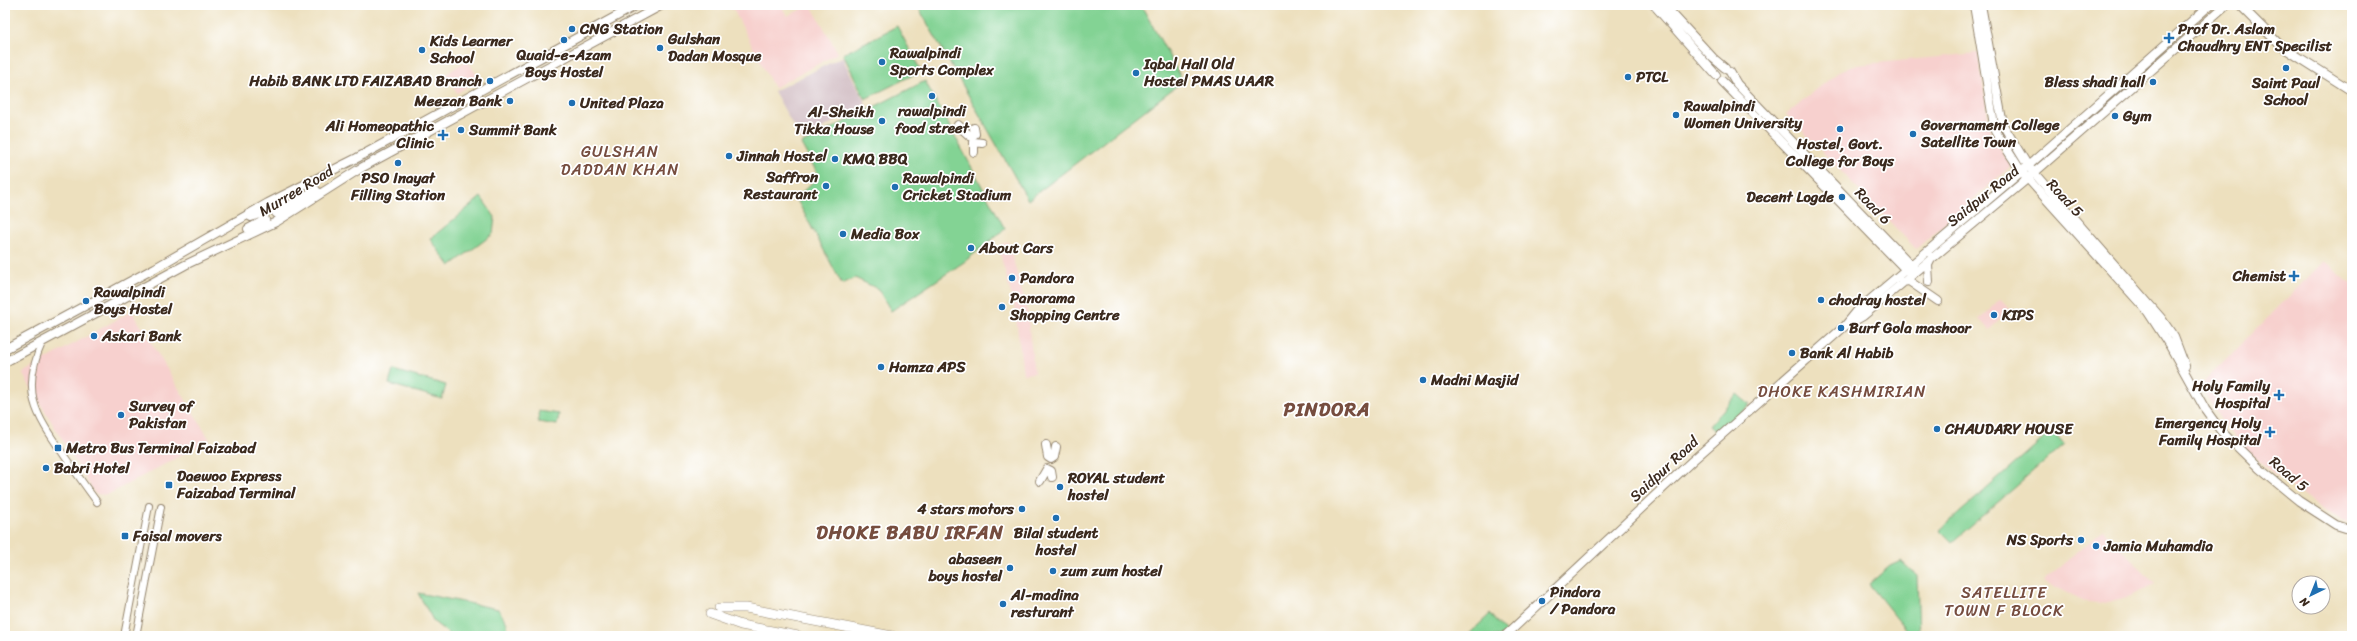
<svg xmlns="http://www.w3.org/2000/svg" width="2357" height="641" font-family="Sriracha,sans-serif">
<rect width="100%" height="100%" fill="#fff"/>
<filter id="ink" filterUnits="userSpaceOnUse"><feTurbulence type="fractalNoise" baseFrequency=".025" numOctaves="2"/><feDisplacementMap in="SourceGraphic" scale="8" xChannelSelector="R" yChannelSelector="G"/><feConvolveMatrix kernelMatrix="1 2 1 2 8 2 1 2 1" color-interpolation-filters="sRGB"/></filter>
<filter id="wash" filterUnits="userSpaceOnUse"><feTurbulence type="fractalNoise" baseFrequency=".012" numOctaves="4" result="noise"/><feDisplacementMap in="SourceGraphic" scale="16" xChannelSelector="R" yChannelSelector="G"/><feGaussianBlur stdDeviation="0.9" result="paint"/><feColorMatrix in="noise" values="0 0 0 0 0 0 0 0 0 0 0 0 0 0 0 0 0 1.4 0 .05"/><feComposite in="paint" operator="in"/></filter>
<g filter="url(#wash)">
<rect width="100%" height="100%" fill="#ede0be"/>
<path fill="#f7d0ce" d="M731,5H781L787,16L811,5L838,53L774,88Z
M1978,53L1991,136L2011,166L1916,249L1786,114L1841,70L1857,65Z
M467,60L479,79L457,93L445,75Z
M1008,241L1027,310L1034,373L1023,374L1015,309L998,246Z
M2324,261L2352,285V523L2341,521L2275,475L2235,439L2212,406L2201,385Z
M2000,299L2010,310L1989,330L1979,319Z
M132,311L210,440L107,495L95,494L22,373Z
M2103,530L2155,583L2132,596L2099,604L2089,603L2043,581Z"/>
<path fill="#d2bec4" d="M842,57L866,104L801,140L774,91Z"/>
<path fill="#83d394" stroke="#5f7e59" d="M917,5H1141L1183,81L1028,200Z
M897,26L921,71L865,99L843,54Z
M925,81L1005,229L964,262L891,311L878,289L855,278L842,284L796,198L819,176L801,144Z
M481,197L495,217L493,234L450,266L430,239Z
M393,370L446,385L442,399L389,384Z
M1737,394L1750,405L1718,434L1709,426Z
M539,411L559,414L557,425L538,422Z
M2052,431L2064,445L1952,542L1940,530Z
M1901,561L1917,576L1919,636H1911L1869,584L1890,566Z
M418,593L498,609L507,623L508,630L501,631L502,636H451L434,622Z
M1490,614L1507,634L1505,636H1467Z"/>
</g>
<g filter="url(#ink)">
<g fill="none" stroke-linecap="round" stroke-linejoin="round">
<defs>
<path id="minor" d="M43,341C20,390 35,414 63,454C74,470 85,486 97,502
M124,636L149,506
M136,636L161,507"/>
<path id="major" d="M1654,5L1716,75
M1664,5L1713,58L1725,68
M1974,5L1995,131L2021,171L2148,312L2170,346L2205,409L2221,431L2260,469L2299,501L2336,525L2352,530
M1981,5L2003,125L2028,166L2161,318L2174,337L2185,366
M2240,5L2281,46L2352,91
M1730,72L1737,84L1914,268
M1722,81L1909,273
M958,125L970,136L975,134L974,128
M974,152V142L982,143
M282,202L275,206L273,209L276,213L316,190
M248,229L265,220L264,215L260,214L251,217
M1902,282L1909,281L1938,301
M1929,282L1928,265L1932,257
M1849,324L1863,316L2027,179L2226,5
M5,349L155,268L268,203L357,158L637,5
M5,362L185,265L276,222L361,168L662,5
M1046,445L1048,457L1051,459L1054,457L1056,447
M1040,481L1047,469L1051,471L1052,477
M1505,636L1692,461L1845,326L1858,310L2028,166L2210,5"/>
<path id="highway" d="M719,608H746L892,636
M710,614L741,625L798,636"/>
</defs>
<use href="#minor" stroke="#94856e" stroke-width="8"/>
<use href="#major" stroke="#94856e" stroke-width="10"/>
<use href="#highway" stroke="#94856e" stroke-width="10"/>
<use href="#minor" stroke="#fff" stroke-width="6"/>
<use href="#major" stroke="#fff" stroke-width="8"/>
<use href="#highway" stroke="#fff" stroke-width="9"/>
</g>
</g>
<g fill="#1f6fb2" stroke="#fff" stroke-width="1.5">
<circle cx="572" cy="29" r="4"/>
<path d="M2167 32h4v4h4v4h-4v4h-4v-4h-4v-4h4z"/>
<circle cx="564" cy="40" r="4"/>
<circle cx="660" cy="48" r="4"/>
<circle cx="422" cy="50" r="4"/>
<circle cx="882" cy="62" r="4"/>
<circle cx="2286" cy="68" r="4"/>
<circle cx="1136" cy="73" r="4"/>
<circle cx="1628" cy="77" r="4"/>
<circle cx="490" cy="81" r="4"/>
<circle cx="2153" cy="82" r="4"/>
<circle cx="932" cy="96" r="4"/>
<circle cx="510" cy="101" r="4"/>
<circle cx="572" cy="103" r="4"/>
<circle cx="1676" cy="115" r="4"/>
<circle cx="2115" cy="116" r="4"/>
<circle cx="882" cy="121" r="4"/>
<circle cx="1840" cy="129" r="4"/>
<circle cx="461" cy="130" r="4"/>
<circle cx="1913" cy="134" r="4"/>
<path d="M441 129h4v4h4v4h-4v4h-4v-4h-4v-4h4z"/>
<circle cx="729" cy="156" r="4"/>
<circle cx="835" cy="159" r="4"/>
<circle cx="398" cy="163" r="4"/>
<circle cx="826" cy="186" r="4"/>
<circle cx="895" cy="187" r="4"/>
<circle cx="1842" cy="197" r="4"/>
<circle cx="843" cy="234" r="4"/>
<circle cx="971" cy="248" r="4"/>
<path d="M2292 270h4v4h4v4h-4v4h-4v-4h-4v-4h4z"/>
<circle cx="1012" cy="278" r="4"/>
<circle cx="1821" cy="300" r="4"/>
<circle cx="86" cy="301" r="4"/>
<circle cx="1002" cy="307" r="4"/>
<circle cx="1994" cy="315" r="4"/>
<circle cx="1841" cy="328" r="4"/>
<circle cx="94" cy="336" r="4"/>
<circle cx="1792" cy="353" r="4"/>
<circle cx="881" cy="367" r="4"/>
<circle cx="1423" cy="380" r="4"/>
<path d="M2277 389h4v4h4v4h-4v4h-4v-4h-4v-4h4z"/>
<circle cx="121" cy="415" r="4"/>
<circle cx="1937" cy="429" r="4"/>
<path d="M2268 426h4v4h4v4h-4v4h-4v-4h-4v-4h4z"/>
<rect x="54" y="444" width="8" height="8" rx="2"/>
<circle cx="46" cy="468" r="4"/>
<rect x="165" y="481" width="8" height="8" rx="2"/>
<circle cx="1060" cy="487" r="4"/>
<circle cx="1022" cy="509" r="4"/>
<circle cx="1056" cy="518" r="4"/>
<rect x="121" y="532" width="8" height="8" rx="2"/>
<circle cx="2081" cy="540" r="4"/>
<circle cx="2096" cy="546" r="4"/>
<circle cx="1010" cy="568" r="4"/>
<circle cx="1053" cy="571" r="4"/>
<circle cx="1542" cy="601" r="4"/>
<circle cx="1003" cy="604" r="4"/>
</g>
<g text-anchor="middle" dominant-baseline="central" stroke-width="3.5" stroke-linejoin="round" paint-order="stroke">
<g font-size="15" font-weight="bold" fill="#3b2a1e" stroke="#fff" text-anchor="start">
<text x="580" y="29">CNG Station</text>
<text x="2178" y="29">Prof Dr. Aslam<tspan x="2178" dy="17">Chaudhry ENT Specilist</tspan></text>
<text x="668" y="39">Gulshan<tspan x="668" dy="17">Dadan Mosque</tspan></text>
<text x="430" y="41">Kids Learner<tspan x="430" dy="17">School</tspan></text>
<text x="890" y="53">Rawalpindi<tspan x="890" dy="17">Sports Complex</tspan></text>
<text x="564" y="55" text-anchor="middle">Quaid-e-Azam<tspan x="564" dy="17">Boys Hostel</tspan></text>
<text x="1144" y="64">Iqbal Hall Old<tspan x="1144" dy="17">Hostel PMAS UAAR</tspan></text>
<text x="1636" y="77">PTCL</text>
<text x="482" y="81" text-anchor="end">Habib BANK LTD FAIZABAD Branch</text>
<text x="2145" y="82" text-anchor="end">Bless shadi hall</text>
<text x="2286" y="83" text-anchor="middle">Saint Paul<tspan x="2286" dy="17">School</tspan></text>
<text x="502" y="101" text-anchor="end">Meezan Bank</text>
<text x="580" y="103">United Plaza</text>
<text x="1684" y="106">Rawalpindi<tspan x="1684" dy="17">Women University</tspan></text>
<text x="932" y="111" text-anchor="middle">rawalpindi<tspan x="932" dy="17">food street</tspan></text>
<text x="874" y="112" text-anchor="end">Al-Sheikh<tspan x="874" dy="17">Tikka House</tspan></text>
<text x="2123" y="116">Gym</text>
<text x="1921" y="125">Governament College<tspan x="1921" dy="17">Satellite Town</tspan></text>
<text x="434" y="126" text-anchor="end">Ali Homeopathic<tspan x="434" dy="17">Clinic</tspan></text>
<text x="469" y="130">Summit Bank</text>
<text x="1840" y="144" text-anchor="middle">Hostel, Govt.<tspan x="1840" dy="17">College for Boys</tspan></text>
<text x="737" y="156">Jinnah Hostel</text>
<text x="843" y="159">KMQ BBQ</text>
<text x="818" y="177" text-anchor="end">Saffron<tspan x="818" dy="17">Restaurant</tspan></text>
<text x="398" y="178" text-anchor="middle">PSO Inayat<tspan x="398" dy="17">Filling Station</tspan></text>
<text x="903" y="178">Rawalpindi<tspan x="903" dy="17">Cricket Stadium</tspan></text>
<text x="1834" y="197" text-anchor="end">Decent Logde</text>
<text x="851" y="234">Media Box</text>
<text x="979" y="248">About Cars</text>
<text x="2286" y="276" text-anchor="end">Chemist</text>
<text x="1020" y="278">Pandora</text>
<text x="94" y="292">Rawalpindi<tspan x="94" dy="17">Boys Hostel</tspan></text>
<text x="1010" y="298">Panorama<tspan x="1010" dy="17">Shopping Centre</tspan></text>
<text x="1829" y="300">chodray hostel</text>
<text x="2002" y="315">KIPS</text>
<text x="1849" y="328">Burf Gola mashoor</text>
<text x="102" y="336">Askari Bank</text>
<text x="1800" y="353">Bank Al Habib</text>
<text x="889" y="367">Hamza APS</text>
<text x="1431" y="380">Madni Masjid</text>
<text x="2270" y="386" text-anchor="end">Holy Family<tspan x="2270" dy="17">Hospital</tspan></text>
<text x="129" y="406">Survey of<tspan x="129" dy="17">Pakistan</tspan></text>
<text x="2261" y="423" text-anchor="end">Emergency Holy<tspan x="2261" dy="17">Family Hospital</tspan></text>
<text x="1945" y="429">CHAUDARY HOUSE</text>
<text x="66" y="448">Metro Bus Terminal Faizabad</text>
<text x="54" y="468">Babri Hotel</text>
<text x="177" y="476">Daewoo Express<tspan x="177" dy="17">Faizabad Terminal</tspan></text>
<text x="1068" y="478">ROYAL student<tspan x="1068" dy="17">hostel</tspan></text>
<text x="1014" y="509" text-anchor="end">4 stars motors</text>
<text x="1056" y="533" text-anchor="middle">Bilal student<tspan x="1056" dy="17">hostel</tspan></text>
<text x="133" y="536">Faisal movers</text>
<text x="2073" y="540" text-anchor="end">NS Sports</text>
<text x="2104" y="546">Jamia Muhamdia</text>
<text x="1002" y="559" text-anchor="end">abaseen<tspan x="1002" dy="17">boys hostel</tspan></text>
<text x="1061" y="571">zum zum hostel</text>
<text x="1550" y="592">Pindora<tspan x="1550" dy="17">/ Pandora</tspan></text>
<text x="1011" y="595">Al-madina<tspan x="1011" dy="17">resturant</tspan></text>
</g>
<g font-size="15" fill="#3b2a1e" stroke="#fff">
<text transform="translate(296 191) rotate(-31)">Murree Road</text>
<text transform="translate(1983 196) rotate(-39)">Saidpur Road</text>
<text transform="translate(2065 198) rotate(47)">Road 5</text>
<text transform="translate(1873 206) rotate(46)">Road 6</text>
<text transform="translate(1664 469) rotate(-43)">Saidpur Road</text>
<text transform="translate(2289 474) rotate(40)">Road 5</text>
</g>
<g font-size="16" letter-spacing="1" fill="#764d3f" stroke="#fff">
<text x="620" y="151">GULSHAN<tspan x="620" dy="18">DADDAN KHAN</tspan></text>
<text x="1842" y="391">DHOKE KASHMIRIAN</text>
<text x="2004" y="592">SATELLITE<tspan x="2004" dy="18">TOWN F BLOCK</tspan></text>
</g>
<g font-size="19" font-weight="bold" letter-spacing="1" fill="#764d3f" stroke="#fff">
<text x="1327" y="409">PINDORA</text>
<text x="910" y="532">DHOKE BABU IRFAN</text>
</g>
</g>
<rect width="2357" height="641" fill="none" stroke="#fff" stroke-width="20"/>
<g transform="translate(2311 595) rotate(223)"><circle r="19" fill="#ffffff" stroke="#b1aaa5"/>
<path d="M0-3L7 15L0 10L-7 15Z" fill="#1f6fb2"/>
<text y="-6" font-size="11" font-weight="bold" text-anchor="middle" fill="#3b2a1e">N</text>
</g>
</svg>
